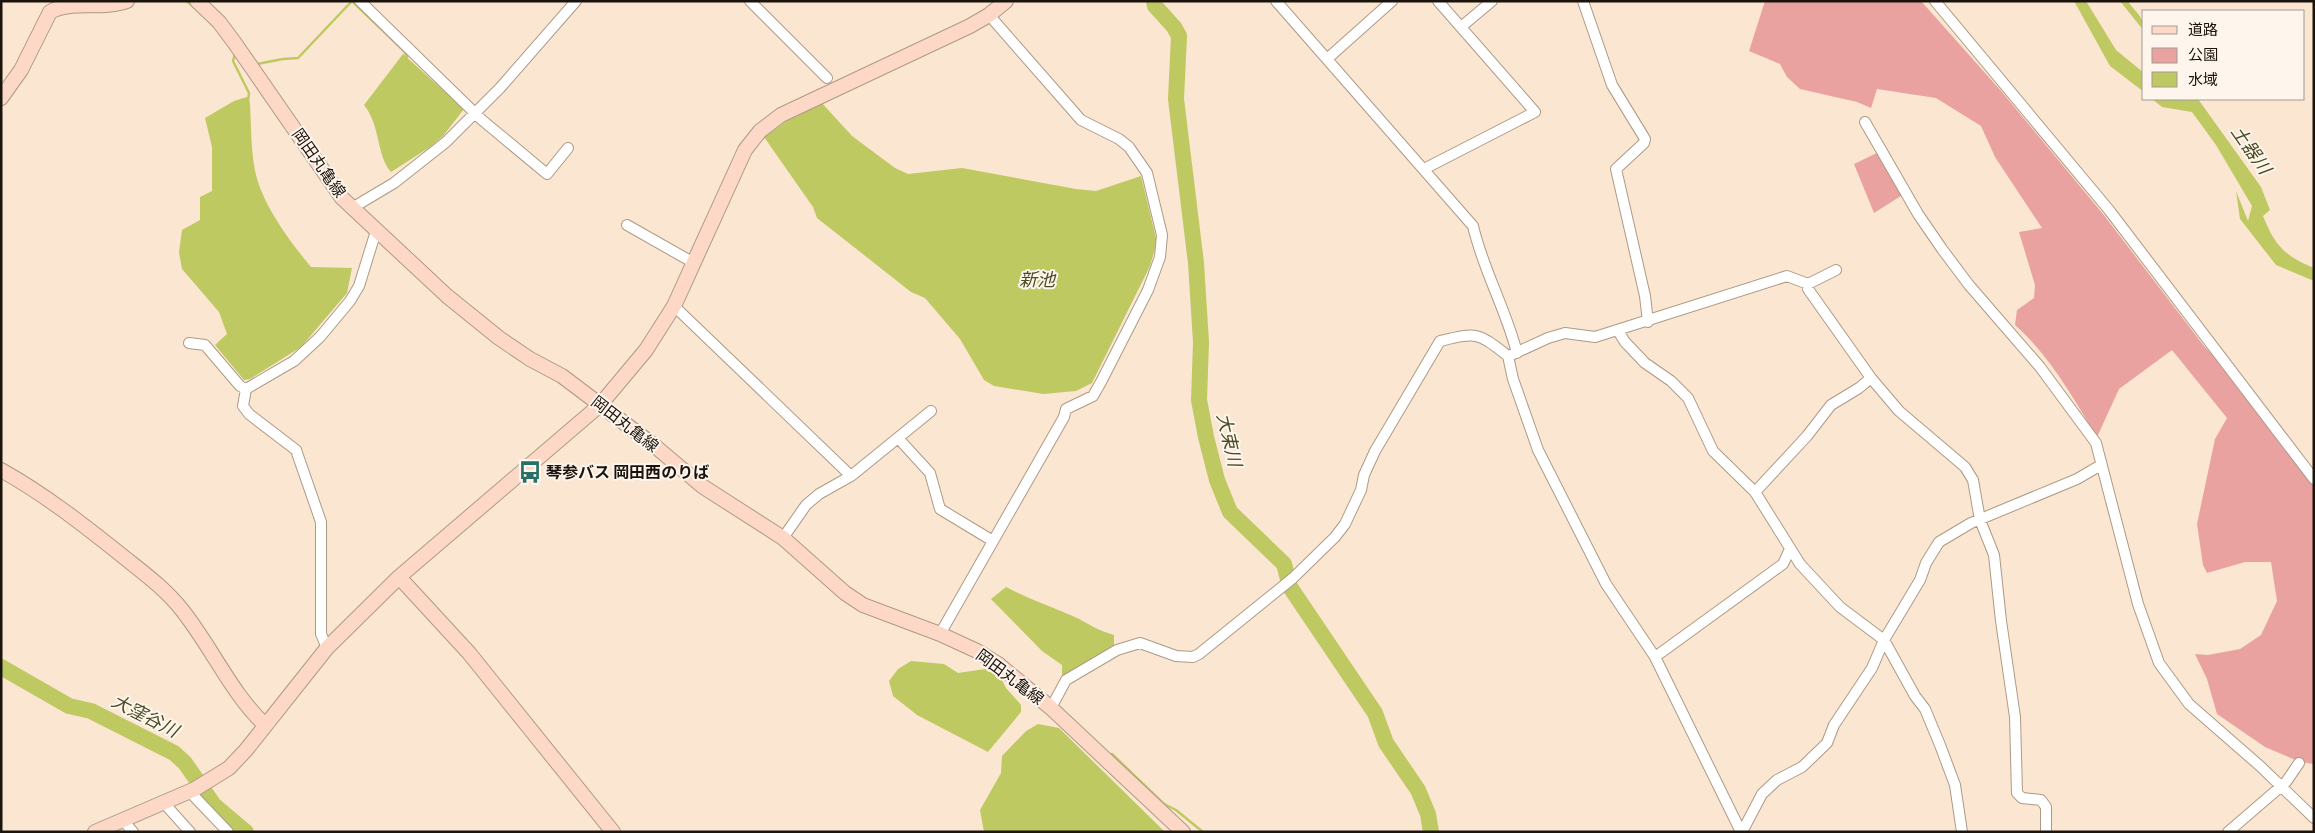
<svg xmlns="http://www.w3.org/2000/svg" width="2315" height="833" font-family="'Fira Sans Condensed','Noto Sans JP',sans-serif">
<rect width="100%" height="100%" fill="#fbe6d1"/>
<path fill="#e9a2a0" d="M1765,1H1921L2002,92L2103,214L2204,346L2226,369L2314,486V764L2300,762L2265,747L2217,714L2207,679L2195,654L2208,655L2240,649L2261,635L2277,601L2271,562H2245L2207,573L2203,565L2197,524L2215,439L2227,418L2172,350L2119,389L2097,437C2073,398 2050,356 2015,325L2017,310L2034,298L2035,285L2019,232L2042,228L1995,157L1981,126L1936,98L1877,89L1871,108L1857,102L1800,89L1787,77L1780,64L1749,51Z
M1881,151L1904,194L1874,213L1854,164Z"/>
<path fill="#bfc962" d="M2074,1H2086L2116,50L2144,73V92L2110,66Z
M2120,1H2128C2135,13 2144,15 2144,31Z
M403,54L464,109L443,136L430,147L391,172C376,155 381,126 364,105Z
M247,97L250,103C251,124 251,145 254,165C259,201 289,240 311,267L352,268L347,293L301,347L250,379L244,380L215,345L227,334L219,312L182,269L179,252L182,230L200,220V197L212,191V147L205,118L234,101Z
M2152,99H2198L2261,187L2270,210L2263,216C2275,246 2285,256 2314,268V281L2276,265L2240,219L2236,191L2248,221L2252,206L2216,145L2192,112L2162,107Z
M821,102L852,136L895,168L908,174L962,168L1076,189L1096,191L1141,176L1157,242L1150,266L1092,383L1076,391L1043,394L994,386L984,380L960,339L925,298L911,292L817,218L813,207L764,137L798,113Z
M1006,587C1029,599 1052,607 1075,617C1089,624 1099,631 1114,635V646L1090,665L1062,676V665L1042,651L991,599Z
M911,661L944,664L958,673L985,669L1001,678L1006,688L1021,705V712L988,752L917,715L893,696L889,681L898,669Z
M1038,724L1059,728L1165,832H984L980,810L1001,773L1002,756L1026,731Z"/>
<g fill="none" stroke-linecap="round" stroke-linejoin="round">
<path stroke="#bfc962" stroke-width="2.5" d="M186,1L193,6
M352,1L404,51L407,57
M235,54L233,61L249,93L248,102
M257,64L283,59L298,58L352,1
M1112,754L1164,804L1176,810L1203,832"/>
<path stroke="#bfc962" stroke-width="16" d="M1154,1L1155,6L1174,27L1179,36L1176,99L1196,263L1201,342L1199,400L1206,437L1217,480L1230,512L1284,564L1290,587L1375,713L1386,743L1418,790L1428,814L1431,832
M1,667L69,706L91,711L174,753L185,763L214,805L246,832"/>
<defs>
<path id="street" d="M360,1L482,120L547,174L568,148
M750,1L827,78
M1276,1L1473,226C1483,270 1506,309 1517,353
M1583,1L1612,85L1645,139L1644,143L1616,169L1645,296L1648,322
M1935,1L2109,210L2314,479
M1461,27L1492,1
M1327,59L1392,1
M1865,122L1918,214L1942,249L1969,285L2040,367L2096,443L2138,604L2159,663L2189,704L2260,766L2314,818
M1424,169L1535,112L1438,1
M352,208L394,183L446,142L500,88L576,1
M627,225L694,263
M674,306L851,476
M1618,331L1625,342L1645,363L1671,381L1688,398L1713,451L1755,492L1800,564L1840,607L1884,640L1915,696L1925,709L1940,745L1955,785L1962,832
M189,343L205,345L240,386L246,389
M1511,355L1548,338L1565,333L1595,337L1787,276L1808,284L1836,270
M1871,378L1899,411L1965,467L1973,480L1980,520L1994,555L2001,621L2015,717L2017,793L2022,798L2041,800L2046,807V832
M246,389L243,406L249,414L296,450L321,522V634L327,648
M246,389L294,361L320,337L350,301L359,286L376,231
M898,438L930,473L940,509L993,541
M1755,492L1807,436L1831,405L1859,388L1871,378L1808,289V284
M783,538L806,505L819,494L851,476L931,411
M940,634L1064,417L1066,409L1093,396L1101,382L1148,290L1160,257L1162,235L1147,173L1129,147L1119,139L1081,120L989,15
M1655,657L1783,564L1790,549
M1051,708L1066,680L1117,650L1140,643L1176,656L1193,657L1199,654L1293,578L1335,537L1345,524L1361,490L1364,475L1375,451L1440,341C1478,332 1477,332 1508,356L1513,379L1538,450L1606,584L1655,657L1741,832
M189,791L228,832
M163,802L190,832
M122,819L133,832
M1742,832L1762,794L1777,780L1802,767L1827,743L1834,725L1872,668L1884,640L1920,580L1926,563L1939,542L1971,523L2077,479L2101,465
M2228,832L2286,782L2299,763"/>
<path id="secondary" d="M197,1L219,22L234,42L342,198L447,296L499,338L530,359L562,376L656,447L702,486L783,538L845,593L863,605L940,634L977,651L998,664L1051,708L1183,832
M1,98L21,70L50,12C70,0 102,10 127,1
M1,470C44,494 81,523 120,554C141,571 165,588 182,610C211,646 231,693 265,725
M399,577L469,653L613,832
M95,832L195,789L229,768L246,750L327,648L399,577L600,405L646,350L674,306L745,150L760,131L781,115L970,26L989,15L1006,1"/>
</defs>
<use href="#street" stroke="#ad9a86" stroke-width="12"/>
<use href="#secondary" stroke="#ad9a86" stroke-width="16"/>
<use href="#street" stroke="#fff" stroke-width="10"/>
<use href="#secondary" stroke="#fed8c6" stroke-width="14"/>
</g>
<defs>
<symbol id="bus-bare" viewBox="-9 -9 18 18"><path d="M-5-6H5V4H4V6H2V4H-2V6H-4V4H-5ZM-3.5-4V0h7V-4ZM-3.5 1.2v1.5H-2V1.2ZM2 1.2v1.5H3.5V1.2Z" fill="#286f66" stroke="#fef5ed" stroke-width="2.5" paint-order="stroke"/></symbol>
</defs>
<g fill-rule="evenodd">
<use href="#bus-bare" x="514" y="456" width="32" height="32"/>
</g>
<g text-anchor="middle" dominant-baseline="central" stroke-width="4" stroke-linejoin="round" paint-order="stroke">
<g font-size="16" fill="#1b140d" stroke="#fef5ed">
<text transform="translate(319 163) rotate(55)">岡田丸亀線</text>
<text transform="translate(625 424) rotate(38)">岡田丸亀線</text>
<text transform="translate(1010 677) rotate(37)">岡田丸亀線</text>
</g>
<g font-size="16" font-weight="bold" fill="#1b140d" stroke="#fef5ed" text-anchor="start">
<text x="546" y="472">琴参バス 岡田西のりば</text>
</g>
<g font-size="18" font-style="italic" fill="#484c22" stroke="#fef5ed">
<text transform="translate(2251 150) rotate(55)">土器川</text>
<text x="1037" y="280">新池</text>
<text transform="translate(1229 440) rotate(77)">大束川</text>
<text transform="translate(145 716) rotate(27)">大窪谷川</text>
</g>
</g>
<rect width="2315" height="833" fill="none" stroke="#1b140d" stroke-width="5"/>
<rect x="2142" y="10" width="162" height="90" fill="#fef5ed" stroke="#a39b93"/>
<rect x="2152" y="26" width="25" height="8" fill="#fed8c6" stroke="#a39b93"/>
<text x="2188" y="35" font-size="15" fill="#1b140d">道路</text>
<rect x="2152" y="48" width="25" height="15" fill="#e9a2a0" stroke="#a39b93"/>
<text x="2188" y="60" font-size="15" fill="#1b140d">公園</text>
<rect x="2152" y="72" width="25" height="15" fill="#bfc962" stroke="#a39b93"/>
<text x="2188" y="85" font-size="15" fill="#1b140d">水域</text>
</svg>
